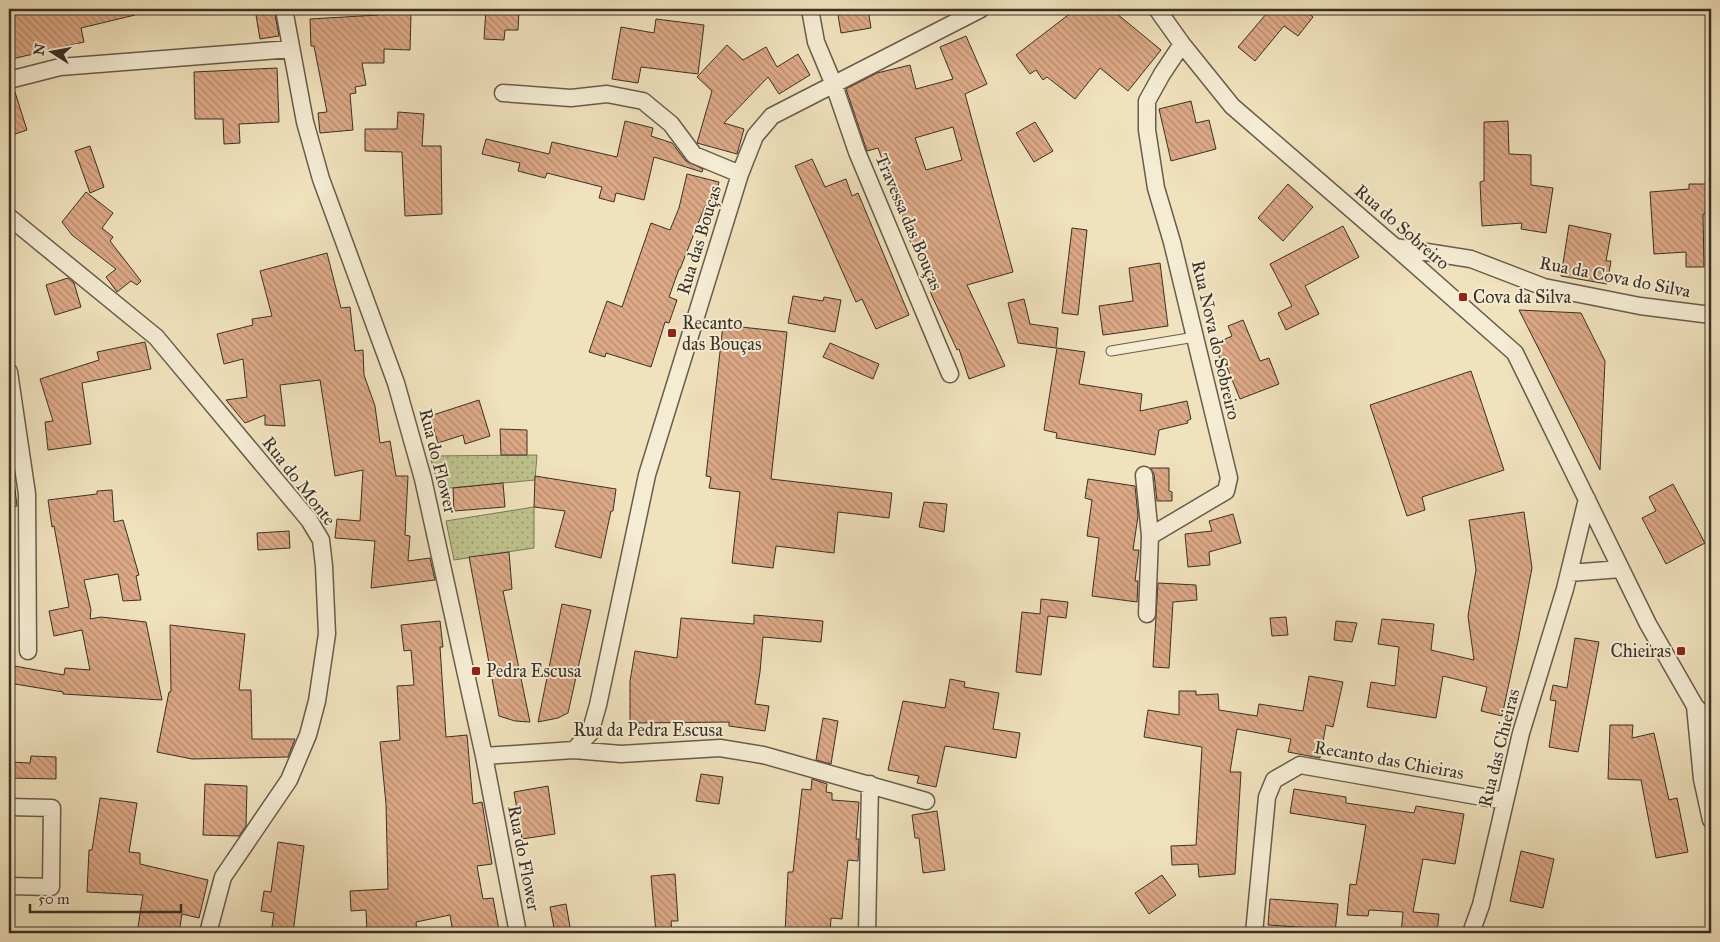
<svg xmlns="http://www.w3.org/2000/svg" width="1720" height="942" font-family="'IM FELL Great Primer',serif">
<defs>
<pattern id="grass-dots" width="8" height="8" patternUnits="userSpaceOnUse" patternTransform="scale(1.25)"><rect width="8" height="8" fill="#bec28d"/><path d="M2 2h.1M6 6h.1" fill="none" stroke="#9b9e73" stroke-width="1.8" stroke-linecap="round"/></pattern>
<pattern id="building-back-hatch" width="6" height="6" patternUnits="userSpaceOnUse" patternTransform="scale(1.25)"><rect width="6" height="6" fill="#dda987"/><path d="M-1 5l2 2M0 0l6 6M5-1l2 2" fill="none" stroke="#b48a6e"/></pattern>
</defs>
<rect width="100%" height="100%" fill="#f0e2bd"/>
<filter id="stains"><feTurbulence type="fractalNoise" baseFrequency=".004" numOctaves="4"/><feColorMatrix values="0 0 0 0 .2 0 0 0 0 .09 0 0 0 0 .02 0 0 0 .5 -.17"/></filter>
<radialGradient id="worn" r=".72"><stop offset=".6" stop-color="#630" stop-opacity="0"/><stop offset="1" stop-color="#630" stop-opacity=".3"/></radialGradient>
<path fill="url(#grass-dots)" stroke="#7c795a" d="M537,455L535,480L439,489L430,456Z
M534,507V548L454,560L446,521Z"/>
<path fill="url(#building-back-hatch)" stroke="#3a3027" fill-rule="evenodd" d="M9,9H134L135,15L81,28L84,42L12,59L9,46Z
M255,9H274L279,36L260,39Z
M486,9H519L518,30H505L504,40L484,39Z
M837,9H868L871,28L841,33Z
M1076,9H1111L1161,50L1128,91L1100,68L1075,99L1047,77L1043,80L1036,70L1030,74L1016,55Z
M1261,9H1302L1313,17L1298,36L1284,26L1255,61L1238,47L1267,13Z
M378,14H411L410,50L384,49V63H362L366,85L355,87L356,93L350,94L353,130L320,133L318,113L327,112L314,46H311L310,19L378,15Z
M656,19L704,25L698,74L641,67L638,83L612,79L621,27L654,33Z
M966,36L987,84L965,94L1013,272L967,285L1005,366L969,379L959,349L957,350L932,296L915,247L912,248L905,222L892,193L894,192L878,148L867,151L846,89L877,73L910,65L916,89L953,79L940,47ZM953,127L962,160L926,170L915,138Z
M727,45L743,60L766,47L777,67L798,54L810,75L779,94L768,77L724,123L744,129L737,154L697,143L712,91L697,77Z
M277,68L279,122L239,124L240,143L224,144L223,119H195L194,72Z
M14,89L27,130L9,136V90Z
M1191,101L1196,123L1209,120L1216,149L1171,161L1159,109Z
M398,112L424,114L422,146H441L442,214L405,216L402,152L365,151V129H397Z
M625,121L653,128L651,136L672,143L686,161L703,169L702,172L654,157L644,200L616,193L614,202L599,198L602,187L547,173L545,178L518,171L520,163L482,154L486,139L549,154L552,142L617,157Z
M1508,121L1509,154L1531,155V185L1553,188L1546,233L1521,229L1522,223L1482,226L1480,182L1484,181V122Z
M1035,122L1053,151L1034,162L1016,133Z
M90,146L104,187L90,193L75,151Z
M812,159L825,187L846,179L852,196L858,193L909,315L876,329L862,299L856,302L795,166Z
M687,174L719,182L713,208L705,206L680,269H679L669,297L677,300L669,323L665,322L651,367L606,353L605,357L589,352L607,301L622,307L651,223L670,230L679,208Z
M1288,184L1313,207L1283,241L1258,218Z
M1689,184H1706L1707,214H1703L1704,267H1686V252L1654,254L1650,192L1689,189Z
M86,192L113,213L102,228L113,237L110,241L141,281L137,285L131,281L117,292L106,277L116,269L72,235L62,222Z
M1569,225L1611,234L1606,261H1611L1607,284L1561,276Z
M1343,226L1359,257L1305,286L1319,314L1286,330L1278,313L1292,306L1270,264Z
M1072,228L1087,230L1078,315L1062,313Z
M327,253L341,308L350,307L355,351L363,350L364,375L375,406L380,443L390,441L396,476H408L405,535L410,536L408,561L430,558L435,580L371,588L375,541L335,538L337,519L360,521L363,470L335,476L320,380L280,385L285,426L265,425V415L245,423L226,400L247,397L243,359L224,364L217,334L253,325L252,319L272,316L260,271Z
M1160,263L1168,326L1103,335L1099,306L1133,301L1129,268Z
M68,278L74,283L81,307L55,315L46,285Z
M793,296L823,301L824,297L841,300L835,332L788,323Z
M1024,299L1030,324L1058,328L1056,348L1018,343L1008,303Z
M1519,310L1581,313L1605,361L1600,470Z
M1243,320L1260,361L1269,358L1279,384L1240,399L1224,360L1221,361L1214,344L1232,336L1228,326Z
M723,325L787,332L771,479L892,493L889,518L838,512L834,553L776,546L773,568L732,563L740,492L709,488L711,477L706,476Z
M145,342L151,369L82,383L91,444L48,450L45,422L53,421L40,379L99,360L97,352Z
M830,343L879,364L873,379L823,357Z
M1057,348L1085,352L1079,384L1142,394L1140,411L1187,401L1191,419L1187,421L1188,423L1159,430L1155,455L1056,438L1057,433L1044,430Z
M1471,371L1504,470L1422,497L1425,510L1407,516L1370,405Z
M479,400L490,436L465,444L463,435L438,443L430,416Z
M500,429L527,430V455H501Z
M11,456L17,506L9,507V457Z
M1150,468H1169V491L1172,492V501H1157L1154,474Z
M535,476L616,489L613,511H611L601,558L555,547L565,511L534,507Z
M1088,479L1135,486L1138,516L1133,550H1139L1135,581H1138L1137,602L1092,596L1099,538L1087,536L1092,500L1085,498Z
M503,483L505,507L454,511L453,488Z
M1673,484L1705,543L1666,564L1642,518L1656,511L1649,497Z
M112,490L114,522L123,520L139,575L136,576L141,600L123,601L118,574L84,580L91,610L90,619L101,617L146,622L162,700L63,694V692L9,683V665L64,675L65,668L90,670L82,630L54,636L49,611L69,607L54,526L52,527L48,500L97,494V491Z
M924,502L947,504L944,532L919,527Z
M1524,512L1532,568L1518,641L1502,716L1481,711L1487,687L1443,676L1436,718L1367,707L1371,682L1395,686L1399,647L1378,644L1382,619L1434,624L1431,650L1474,660L1468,616L1476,570L1469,520Z
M1233,514L1241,543L1209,552L1210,565L1188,567L1185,534L1212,531L1209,521Z
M289,531L290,548L258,550L257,533Z
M509,552L512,589L503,591L530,722L515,721L499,716L469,557Z
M1158,583L1196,585L1197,600L1173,602L1169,668L1153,667Z
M1041,599L1068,602L1066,618L1048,616L1041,675L1016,672L1022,612L1040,614Z
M562,604L591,610L568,713L558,718L538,722Z
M754,615L823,621L821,642L763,637L760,672L755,704L769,706L765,731L729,726V722L630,723V681L635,651L677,658L681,618L754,624Z
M1286,617L1288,635L1272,636L1270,618Z
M440,621L443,647H440L446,737L467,735L473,804L482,802L492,864L477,866L483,899L493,898L499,930L482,933H453L450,915L416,922L417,933H367L366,910L351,911L350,891L388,889L386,804L380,742L400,740L397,686L414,685L411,650L404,651L401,625Z
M1336,621L1357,623L1352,642L1334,640Z
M170,625L245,634L239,690H251L252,739H295L288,757L192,759L157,752L169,692H171Z
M1575,638L1599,642L1578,752L1549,747L1556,701L1550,700L1553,685L1567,688Z
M1309,676L1343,682L1333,727L1326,725L1320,758L1288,752L1291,739L1237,729L1230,772H1241L1235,874L1199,877L1198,864L1172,865L1171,846L1196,845L1202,747L1144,737L1148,710L1179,715V691H1196V695L1218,694L1219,710L1257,716L1259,704L1303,711Z
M950,679L965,682L964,687L999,693L993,729L1020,733L1016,758L945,746L936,787L917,783L919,776L888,770L903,701L945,708Z
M823,718L838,721L831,764L816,760Z
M1610,725H1633L1632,738L1654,733L1669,800L1677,798L1688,852L1656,858L1641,780L1608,779Z
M31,756L56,757V779L9,778V762L30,763Z
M701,774L723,777L719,804L696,801Z
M812,779L827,784L826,792L832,793V800L859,802L856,839H859L858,861L848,860L842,919L831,918L830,933H785L788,872H793L802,789L811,790Z
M205,784L247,786L246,826L239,836L203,835Z
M548,786L555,834L522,839L514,792Z
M1294,789L1346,797V803L1414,813L1416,806L1464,814L1455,864L1423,859L1413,912L1439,914L1437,933H1401L1403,912L1369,910L1368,916L1347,915L1350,884L1356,885L1366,825L1290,813Z
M100,798L137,803L129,852L140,853V864L208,880L199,918L182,914L179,933H137L143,895L87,892L89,850H92Z
M937,811L945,870L923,873L919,838H915L912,815Z
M278,842L304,846L293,933H271L274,913L261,911L264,891L271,892Z
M1521,851L1554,859L1543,908L1510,901Z
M675,874L678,921H671L672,933H656L651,876Z
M1162,875L1176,895L1149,914L1135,893Z
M1270,899L1338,904L1335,933H1312V928L1268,925Z
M566,904L571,933H555L550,907Z"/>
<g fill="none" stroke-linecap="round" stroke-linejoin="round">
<defs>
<path id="lane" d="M1111,351L1195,337"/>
<path id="street" d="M284,9L305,122L321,179L396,383L423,479L484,756L518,933
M810,9L816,42L834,85L857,152L950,374
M1157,9L1182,44L1232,106L1395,247L1515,353L1648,624L1695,706L1711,723
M9,80L60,67L291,49
M503,93L571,98L607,94L643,101L671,124L694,155L740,174
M9,217L156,337L309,520L321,540L324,566L327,634L317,701L308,735L289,780L223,877L208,933
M1395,247L1471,259L1544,287L1640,306L1711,315
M9,372L27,494L28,651
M1144,475L1150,536L1147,614
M1150,536L1226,491L1229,478L1172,242L1156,188L1147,130V101L1162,74L1182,44
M1569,573L1621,569
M1695,706L1702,779L1711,820
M574,750L590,733L598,705L647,475L740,174L755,136L772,116L981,9
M484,756L574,750L621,754L720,748L763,755L926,801
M9,807L52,808L51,887L9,886
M867,933L870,784
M1254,933L1267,797L1274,780L1300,765L1505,801
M1471,933L1481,905L1521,733L1565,589L1587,499"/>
</defs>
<use href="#lane" stroke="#685c4c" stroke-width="11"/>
<use href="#street" stroke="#685c4c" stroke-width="19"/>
<use href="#lane" stroke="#f5ecd4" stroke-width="9"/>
<use href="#street" stroke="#f5ecd4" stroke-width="16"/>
</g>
<g fill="#8f2418" stroke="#f5ecd4" stroke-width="2">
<rect x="1458" y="292" width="10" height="10" rx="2.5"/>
<rect x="667" y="328" width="10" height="10" rx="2.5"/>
<rect x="1676" y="646" width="10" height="10" rx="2.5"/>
<rect x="471" y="666" width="10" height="10" rx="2.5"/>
</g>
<g text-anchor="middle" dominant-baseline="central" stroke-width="4" stroke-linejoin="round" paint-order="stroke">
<g font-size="18" fill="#3a3027" stroke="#f5ecd4">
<text transform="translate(909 222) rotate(67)">Travessa das Bouças</text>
<text transform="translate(1402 227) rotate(41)">Rua do Sobreiro</text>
<text transform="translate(699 240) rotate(-73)">Rua das Bouças</text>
<text transform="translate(1615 277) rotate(11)">Rua da Cova do Silva</text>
<text transform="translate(1216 340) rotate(77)">Rua Nova do Sobreiro</text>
<text transform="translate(438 461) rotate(76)">Rua do Flower</text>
<text transform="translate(299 481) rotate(52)">Rua do Monte</text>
<text x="648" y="730">Rua da Pedra Escusa</text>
<text transform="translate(1499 748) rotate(-76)">Rua das Chieiras</text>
<text transform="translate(1389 760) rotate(10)">Recanto das Chieiras</text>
<text transform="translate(524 858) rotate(79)">Rua do Flower</text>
</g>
<g font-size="18" fill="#3a3027" stroke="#f5ecd4" text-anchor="start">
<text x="1473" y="297">Cova da Silva</text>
<text x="682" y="323">Recanto<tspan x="682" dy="21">das Bouças</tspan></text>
<text x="1671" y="651" text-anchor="end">Chieiras</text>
<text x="486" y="671">Pedra Escusa</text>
</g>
</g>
<rect width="1720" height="942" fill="none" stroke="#f0e2bd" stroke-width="30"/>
<rect x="10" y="10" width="1700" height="922" fill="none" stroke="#3a3027" stroke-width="2.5"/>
<rect x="15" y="15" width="1690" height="912" fill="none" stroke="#3a3027"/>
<g transform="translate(52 52) rotate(281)" stroke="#f5ecd4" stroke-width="4" paint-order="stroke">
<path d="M0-4L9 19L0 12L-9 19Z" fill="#3a3027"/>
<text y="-8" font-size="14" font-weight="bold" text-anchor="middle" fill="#3a3027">N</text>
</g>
<path d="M30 904v8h151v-8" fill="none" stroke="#3a3027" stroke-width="2.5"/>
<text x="38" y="904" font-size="15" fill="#3a3027" stroke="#f5ecd4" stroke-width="4" paint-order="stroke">50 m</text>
<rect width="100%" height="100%" filter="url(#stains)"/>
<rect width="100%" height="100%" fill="url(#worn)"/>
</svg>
